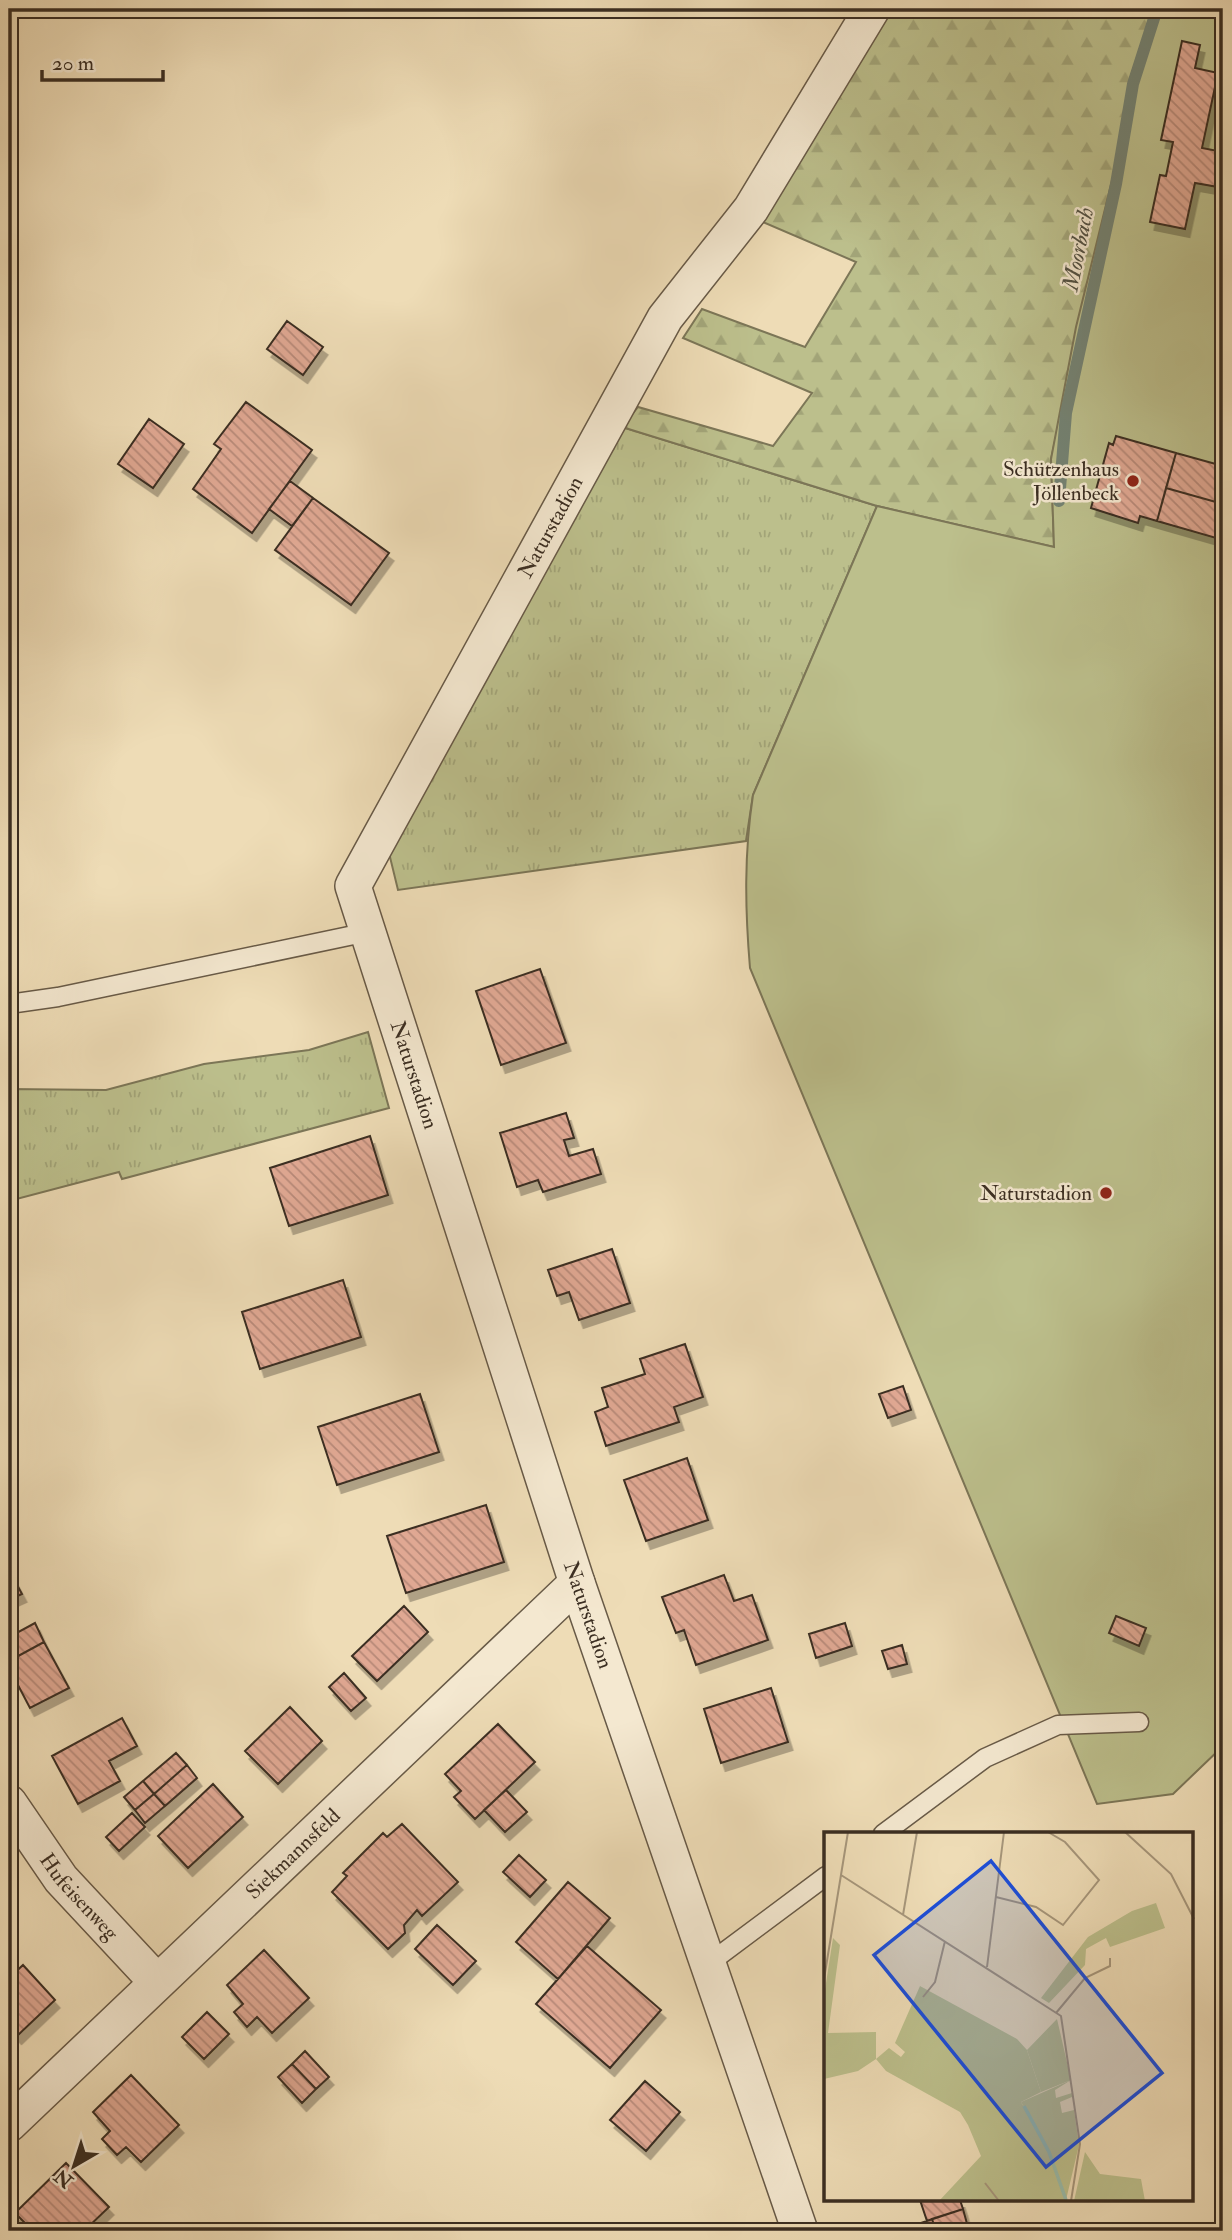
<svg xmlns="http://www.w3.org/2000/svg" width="1232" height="2240" font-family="'IM FELL Double Pica',serif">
<defs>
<pattern id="grass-tufts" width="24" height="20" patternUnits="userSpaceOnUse" patternTransform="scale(1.75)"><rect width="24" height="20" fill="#bcbf8c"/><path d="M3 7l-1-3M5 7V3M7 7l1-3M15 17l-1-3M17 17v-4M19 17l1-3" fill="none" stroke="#a2a478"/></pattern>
<pattern id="forest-firs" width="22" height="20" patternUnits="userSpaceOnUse" patternTransform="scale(1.75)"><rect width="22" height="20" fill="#bcbf8c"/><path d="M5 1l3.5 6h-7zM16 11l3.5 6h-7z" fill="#a2a478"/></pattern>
<pattern id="building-back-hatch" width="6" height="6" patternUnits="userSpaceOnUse" patternTransform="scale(1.75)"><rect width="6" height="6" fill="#e0a893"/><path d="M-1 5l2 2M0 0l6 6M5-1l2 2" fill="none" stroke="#b78978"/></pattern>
<filter id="shadow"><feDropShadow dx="4.5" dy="8" stdDeviation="0" flood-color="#0004"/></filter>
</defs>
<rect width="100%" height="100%" fill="#eedcb6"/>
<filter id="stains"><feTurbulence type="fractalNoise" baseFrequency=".00286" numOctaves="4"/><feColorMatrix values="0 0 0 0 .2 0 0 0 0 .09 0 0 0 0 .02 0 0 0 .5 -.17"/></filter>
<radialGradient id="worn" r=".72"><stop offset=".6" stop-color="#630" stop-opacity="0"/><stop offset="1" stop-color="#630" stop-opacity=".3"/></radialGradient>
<path fill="url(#grass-tufts)" stroke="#7c7657" stroke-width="2" d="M622,427L877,506L753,795L746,841L398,890L389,853Z
M368,1032L389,1108L122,1179L119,1172L9,1201V1089L106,1090L204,1064L309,1050Z"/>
<path fill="url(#forest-firs)" stroke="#7c7657" stroke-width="2" d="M881,9H1153L1130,79L1119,152L1051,459L1054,547L877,506L622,427L638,407L773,446L812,393L683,338L702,309L805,347L856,262L756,219Z"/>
<path fill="#bcbf8c" stroke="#7c7657" stroke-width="2" d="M1153,9H1223V1746L1173,1794L1097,1804L750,968C745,909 744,854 753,795L877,506L1054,547L1051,459L1076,327L1119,152L1130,79Z"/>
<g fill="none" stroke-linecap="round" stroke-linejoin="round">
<path stroke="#748374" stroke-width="12" d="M1059,501L1066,413L1116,184L1133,84L1157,9"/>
</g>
<path fill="url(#building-back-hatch)" stroke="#3b2e22" stroke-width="2" filter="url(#shadow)" d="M1182,41L1200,45L1195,68L1218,73L1202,148L1223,152L1218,187L1195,183L1185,229L1150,222L1160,175L1166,176L1173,142L1161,140Z
M287,321L323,347L303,375L267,349Z
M246,402L312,450L252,533L193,489L221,449L214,444Z
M149,419L184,444L153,488L118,464Z
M1116,436L1176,453L1157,521L1140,516L1138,523L1091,508L1109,443L1113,445Z
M1176,453L1223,466V504L1166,488Z
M290,481L313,498L292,526L269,509Z
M1166,488L1223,504V540L1157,521Z
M313,498L389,553L351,605L275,550Z
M540,969L566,1043L501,1065L476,991Z
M566,1113L574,1138L564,1140L569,1156L593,1149L601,1174L543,1192L538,1180L517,1187L500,1133Z
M370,1136L388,1195L289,1226L270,1168Z
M612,1249L630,1303L579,1320L569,1292L557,1296L548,1270Z
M343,1280L361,1337L260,1369L242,1312Z
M685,1344L703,1397L674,1407L679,1422L606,1446L595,1412L608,1407L602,1388L645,1374L640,1359Z
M903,1386L911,1410L888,1418L879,1394Z
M420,1394L439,1452L337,1485L318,1427Z
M687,1458L708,1520L646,1541L624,1480Z
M486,1505L504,1562L406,1593L387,1536Z
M9,1570L22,1594L9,1600Z
M724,1575L734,1601L752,1595L768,1640L696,1665L684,1630L676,1633L662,1597Z
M404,1606L428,1632L377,1681L352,1656Z
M1116,1616L1146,1628L1139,1646L1109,1633Z
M35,1623L44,1642L9,1661V1637Z
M845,1623L852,1646L816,1658L809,1634Z
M44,1642L69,1688L30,1708L9,1668V1661Z
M902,1645L907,1664L888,1669L882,1651Z
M344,1673L366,1698L351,1711L329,1687Z
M771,1688L788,1742L721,1763L704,1709Z
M290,1707L322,1741L278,1784L245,1751Z
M122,1718L137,1746L109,1761L120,1781L78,1804L52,1756Z
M498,1724L535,1762L475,1819L454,1797L461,1791L445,1774Z
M176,1753L187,1765L154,1794L143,1781Z
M187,1765L197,1778L165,1806L154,1794Z
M143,1781L154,1794L135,1810L124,1797Z
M213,1784L243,1817L188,1868L158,1836Z
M506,1790L527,1812L505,1832L484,1810Z
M154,1794L165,1806L145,1823L135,1810Z
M132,1813L145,1827L119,1851L106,1837Z
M402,1824L458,1882L422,1916L417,1910L404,1925L405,1933L388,1949L332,1892L347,1876L343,1873L383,1833L387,1837Z
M519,1855L546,1880L530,1897L503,1872Z
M568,1882L610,1918L558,1979L516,1942Z
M437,1925L476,1961L453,1985L415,1949Z
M587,1946L661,2010L610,2068L536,2004Z
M264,1950L309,1998L272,2033L257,2017L247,2027L234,2012L243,2004L227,1985Z
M23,1965L55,2000L17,2036L9,2027V1978Z
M207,2012L229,2034L204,2059L182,2037Z
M305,2051L329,2077L316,2089L292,2064Z
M292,2064L316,2089L302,2103L278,2077Z
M131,2075L179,2125L141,2162L126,2147L117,2155L102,2139L110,2131L93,2112Z
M645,2081L680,2112L646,2151L610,2120Z
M66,2163L109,2207L84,2231H33L15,2213Z
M920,2200H960L963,2209L927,2221Z
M963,2209L969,2231H936L932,2219Z
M932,2219L936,2231H897L927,2221Z"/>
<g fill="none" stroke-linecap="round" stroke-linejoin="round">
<defs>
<path id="lane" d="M9,1004L58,997L368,932
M883,1834L985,1758L1058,1725L1139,1722
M708,1964L826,1876"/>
<g id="street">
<path id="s1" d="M9,1803L61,1879L157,1982"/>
<path id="s2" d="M9,2124L577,1583"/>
<path id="s3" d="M800,2231L577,1583L353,886L665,318L751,209L872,9"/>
</g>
</defs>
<use href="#lane" stroke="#685a47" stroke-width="21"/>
<use href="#street" stroke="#685a47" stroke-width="38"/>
<use href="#lane" stroke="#f4e8d0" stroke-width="18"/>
<use href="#street" stroke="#f4e8d0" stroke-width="35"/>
</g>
<g fill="#8f2418" stroke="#f4e8d0" stroke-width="2.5">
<circle cx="1133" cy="481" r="7"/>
<circle cx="1106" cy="1193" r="7"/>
</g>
<g text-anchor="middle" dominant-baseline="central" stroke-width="5" stroke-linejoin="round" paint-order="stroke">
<g font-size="21" fill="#3b2e22" stroke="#f4e8d0" text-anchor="end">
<text x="1119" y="469">Schützenhaus<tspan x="1119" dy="24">Jöllenbeck</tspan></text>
<text x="1092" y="1193">Naturstadion</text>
</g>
<g font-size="21" fill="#3b2e22" stroke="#f4e8d0">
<text stroke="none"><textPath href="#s3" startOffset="1827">Naturstadion</textPath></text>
<text transform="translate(414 1075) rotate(72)">Naturstadion</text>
<text transform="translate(588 1615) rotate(71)">Naturstadion</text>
<text stroke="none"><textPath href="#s2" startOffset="392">Siekmannsfeld</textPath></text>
<text stroke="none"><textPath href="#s1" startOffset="117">Hufeisenweg</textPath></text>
</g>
<g font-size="23" font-style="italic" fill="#535244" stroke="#f4e8d0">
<text transform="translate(1078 249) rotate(-79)">Moorbach</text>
</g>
</g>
<g transform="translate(824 1832)">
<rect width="369" height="369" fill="#eedcb6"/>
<path d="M332,71L341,96L286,115L282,106L271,112L262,117L261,133L225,171L217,166L264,105L308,79ZM233,187L247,248L217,260L203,218Z" fill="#bcbf8c"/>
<path d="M9,106L16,113L4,201L52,200V227L34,239L0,247V164ZM247,248L231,258L232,266L248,261V265L236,270L238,281L250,278L255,313L242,368L226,320L197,270ZM261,320L276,342L317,347L321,369H250Z" fill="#bcbf8c"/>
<path d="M96,154L193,207L203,218L217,260L197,270L226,320L243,369H115L157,324L144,293L136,280L62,239L52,227L65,216L77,225L81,220L71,211Z" fill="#bcbf8c"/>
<path fill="none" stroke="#9abcaa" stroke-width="3.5" d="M200,274L225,320L242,368"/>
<path fill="none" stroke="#a6967b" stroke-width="2" d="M301,0L347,42L370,87M17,43L237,184L256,312L247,369M172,65L212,75L239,93L275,48L241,10L224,0M79,83L93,0M163,135L180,0M0,147L24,0M99,165L111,150L121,109M232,181L261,146L286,134V126M161,351L175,369"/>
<path fill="#1d4ed8" fill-opacity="0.15" stroke="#1d4ed8" stroke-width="3.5" d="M167,29L338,241L222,335L50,123Z"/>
<rect width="369" height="369" fill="none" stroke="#3b2e22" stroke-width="3.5"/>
</g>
<rect width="1232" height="2240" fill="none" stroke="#eedcb6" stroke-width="35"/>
<rect x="10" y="10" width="1211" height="2219" fill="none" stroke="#3b2e22" stroke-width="3.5"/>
<rect x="18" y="18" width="1197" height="2205" fill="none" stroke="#3b2e22" stroke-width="2"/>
<g transform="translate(74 2166) rotate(219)" stroke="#f4e8d0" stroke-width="5" paint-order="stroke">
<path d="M0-5L12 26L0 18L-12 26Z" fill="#3b2e22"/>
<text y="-10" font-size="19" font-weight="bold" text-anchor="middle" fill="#3b2e22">N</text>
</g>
<path d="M42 70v10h121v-10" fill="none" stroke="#3b2e22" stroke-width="3.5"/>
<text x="52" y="70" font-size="21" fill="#3b2e22" stroke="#f4e8d0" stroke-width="5" paint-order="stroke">20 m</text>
<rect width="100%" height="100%" filter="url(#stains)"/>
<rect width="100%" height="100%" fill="url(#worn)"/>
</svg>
